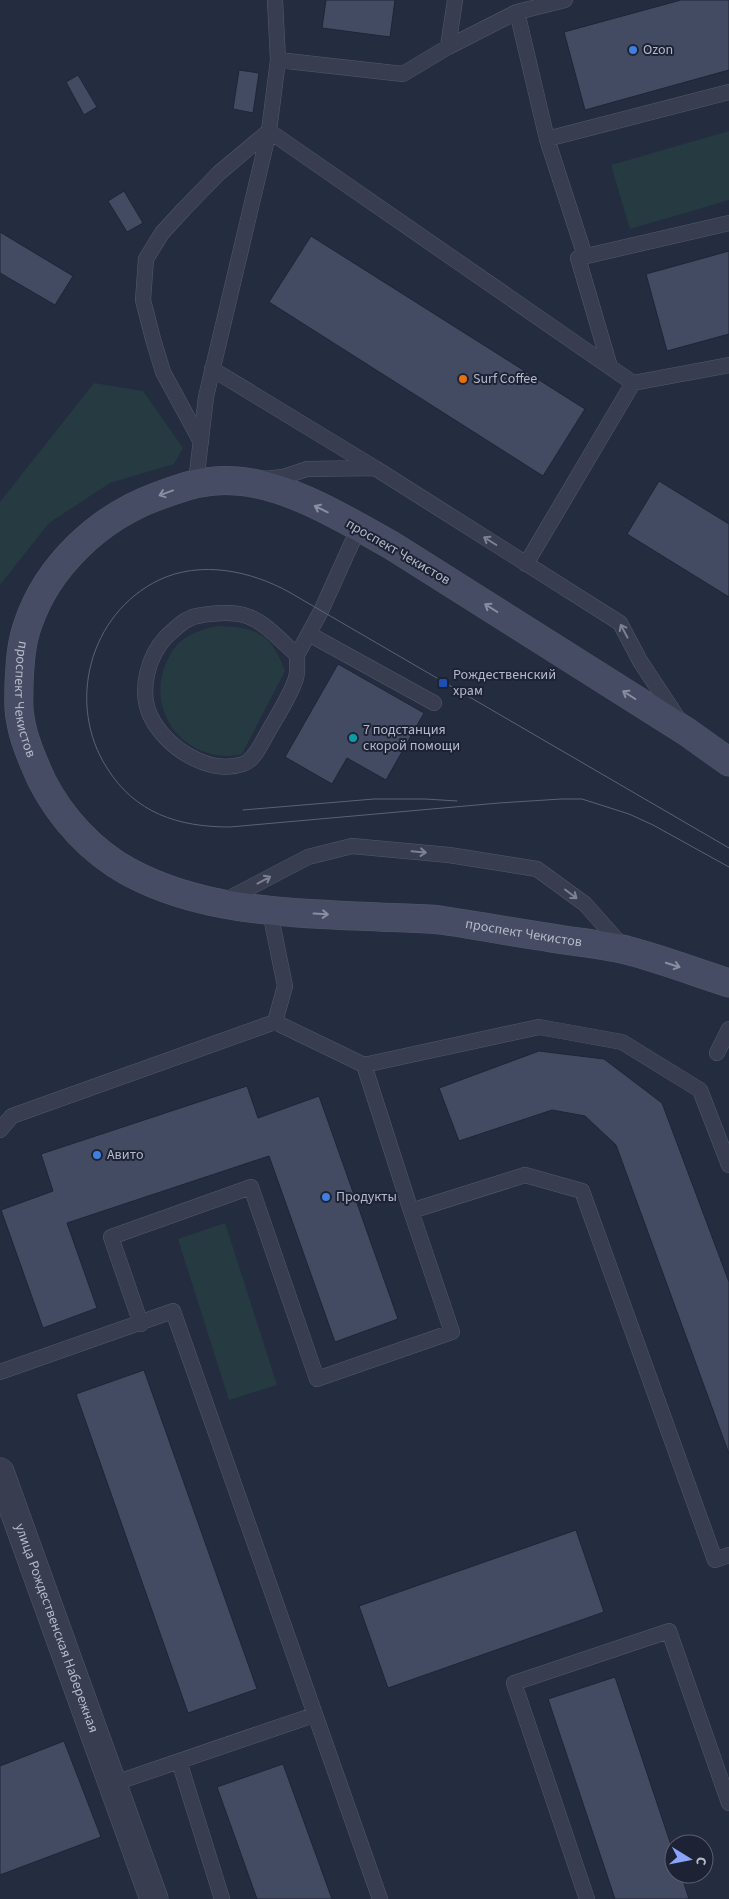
<svg xmlns="http://www.w3.org/2000/svg" width="729" height="1899" font-family="'Source Sans 3',sans-serif">
<rect width="100%" height="100%" fill="#242c40"/>
<path fill="#263a41" d="M729,131V200L630,229L611,165Z
M94,383L143,391L183,448L174,464L110,483L49,523L0,585V502Z
M217,626C256,627 271,633 285,671L242,754C189,766 144,714 166,663C170,655 174,647 181,641C191,633 204,629 217,626Z
M225,1223L277,1385L229,1400L178,1239Z"/>
<path fill="#434b62" stroke="#1f2537" d="M326,0H395L390,37L322,28Z
M681,0H729V70L585,110L564,32Z
M239,70L259,73L253,113L233,109Z
M78,75L97,107L84,115L66,82Z
M124,191L143,223L127,232L108,201Z
M0,232L73,276L55,305L0,273Z
M311,236L585,409L543,476L269,302Z
M729,251V334L667,351L646,274Z
M659,481L729,524V597L627,534Z
M338,664L424,713L386,780L347,758L332,784L285,757Z
M539,1051L604,1059L662,1103L729,1282V1454L616,1145L585,1116L552,1110L459,1141L439,1088Z
M247,1086L258,1118L319,1096L398,1319L335,1342L269,1156L67,1223L97,1308L43,1328L1,1210L53,1191L41,1154Z
M144,1370L257,1689L188,1713L76,1394Z
M576,1530L604,1612L388,1688L359,1606Z
M615,1677L674,1854V1874H681L689,1899H615L548,1699Z
M64,1741L101,1837L0,1875V1766Z
M283,1764L332,1899H257L217,1787Z"/>
<g fill="none" stroke-linecap="round" stroke-linejoin="round">
<defs>
<path id="service" d="M517,12L565,0
M448,47L455,0
M278,60L403,74L448,47L517,12L547,139L585,256
M547,139L729,92
M610,367L578,258L729,223
M212,369L375,468
M633,383L729,365
M201,442L163,372L153,339L143,300L146,259L162,233L184,209L219,173L269,131L633,383L526,564
M263,479L283,477L307,469L375,468L620,623L640,661L679,720
M196,482L206,397L269,131L278,60L275,0
M309,634L434,703
M297,655C297,662 298,671 296,678C291,695 277,716 268,732C262,742 255,760 243,764C208,776 164,746 150,715C139,690 148,656 166,637C175,629 185,618 197,616C251,606 259,620 297,655L321,611L359,527
M222,902L308,857L352,846L449,855L537,869L585,904L624,948
M275,1022L364,1065L539,1027L622,1042L700,1090L729,1165
M717,1053L729,1029
M364,1065L411,1211L525,1175L582,1191L715,1560L729,1555
M0,1130L12,1116L275,1022L285,986L270,912
M141,1324L111,1237L251,1187L317,1379L452,1332L411,1211
M0,1372L173,1311L380,1899
M179,1761L222,1899
M112,1784L314,1715
M587,1899L514,1683L669,1631L729,1803"/>
<g id="minor">
<path id="s1" d="M0,1472L154,1899"/>
</g>
<g id="secondary">
<path id="s2" d="M729,762L687,732L391,545C346,520 290,485 237,481C208,478 185,486 158,496C100,517 48,565 28,624C21,643 20,663 19,684C19,695 18,707 20,717C23,739 33,761 42,781C61,818 92,852 129,872C205,913 295,913 379,917C399,918 420,918 440,920C475,925 511,932 546,937C573,942 600,944 626,950C661,959 695,972 729,983"/>
</g>
</defs>
<use href="#service" stroke="#53596a" stroke-width="16"/>
<use href="#minor" stroke="#53596a" stroke-width="29"/>
<use href="#secondary" stroke="#53596a" stroke-width="29"/>
<use href="#service" stroke="#383e50" stroke-width="15"/>
<use href="#minor" stroke="#383e50" stroke-width="28"/>
<use href="#secondary" stroke="#464c63" stroke-width="28"/>
<path stroke="#5a6277" stroke-width="1" d="M243,810L374,799H425L457,801
M729,848L289,592C251,571 201,560 159,580C89,614 66,704 107,768C135,813 178,827 230,827L499,803L561,799H582L629,814L653,825L729,867"/>
</g>
<defs><path id="oneway-shaft" d="M-6 0H5M1.5-3L5.5 0L1.5 3" fill="none" stroke-width="1.6" stroke-linecap="round" stroke-linejoin="round" transform="scale(1.25)"/></defs>
<g stroke="#898ea1">
<use href="#oneway-shaft" transform="translate(166 493) rotate(160)"/>
<use href="#oneway-shaft" transform="translate(321 509) rotate(-154)"/>
<use href="#oneway-shaft" transform="translate(491 608) rotate(-148)"/>
<use href="#oneway-shaft" transform="translate(629 695) rotate(-148)"/>
<use href="#oneway-shaft" transform="translate(321 914) rotate(3)"/>
<use href="#oneway-shaft" transform="translate(673 965) rotate(18)"/>
</g>
<g stroke="#7d8293">
<use href="#oneway-shaft" transform="translate(490 541) rotate(-148)"/>
<use href="#oneway-shaft" transform="translate(624 631) rotate(-118)"/>
<use href="#oneway-shaft" transform="translate(419 852) rotate(5)"/>
<use href="#oneway-shaft" transform="translate(264 880) rotate(-28)"/>
<use href="#oneway-shaft" transform="translate(571 894) rotate(37)"/>
</g>
<g fill="#3f7fe0" stroke="#1d2335" stroke-width="2">
<circle cx="633" cy="50" r="5"/>
<circle cx="97" cy="1155" r="5"/>
<circle cx="326" cy="1197" r="5"/>
</g>
<circle fill="#e8710a" stroke="#1d2335" stroke-width="2" cx="463" cy="379" r="5"/>
<rect fill="#1a4fb4" stroke="#1d2335" stroke-width="2" x="438" y="678" width="10" height="10" rx="2.5"/>
<circle fill="#0f9aa8" stroke="#1d2335" stroke-width="2" cx="353" cy="738" r="5"/>
<g text-anchor="middle" dominant-baseline="central" stroke-width="4" stroke-linejoin="round" paint-order="stroke">
<g font-size="14" fill="#b5baca" stroke="#1d2335" text-anchor="start">
<text x="643" y="50">Ozon</text>
<text x="473" y="379">Surf Coffee</text>
<text x="453" y="675">Рождественский<tspan x="453" dy="16">храм</tspan></text>
<text x="363" y="730">7 подстанция<tspan x="363" dy="16">скорой помощи</tspan></text>
<text x="107" y="1155">Авито</text>
<text x="336" y="1197">Продукты</text>
</g>
<g font-size="14" fill="#b5baca" stroke="#1d2335">
<text transform="translate(398 552) rotate(30)">проспект Чекистов</text>
<text stroke="none"><textPath href="#s2" startOffset="916">проспект Чекистов</textPath></text>
<text stroke="none"><textPath href="#s2" startOffset="1531">проспект Чекистов</textPath></text>
<text stroke="none"><textPath href="#s1" startOffset="166">улица Рождественская Набережная</textPath></text>
</g>
</g>
<g transform="translate(689 1859) rotate(100)"><circle r="24" fill="#1d2335" stroke="#5a5f71"/>
<path d="M0-4L9 19L0 12L-9 19Z" fill="#8aa3fb"/>
<text y="-8" font-size="14" font-weight="bold" text-anchor="middle" fill="#b5baca">С</text>
</g>
</svg>
